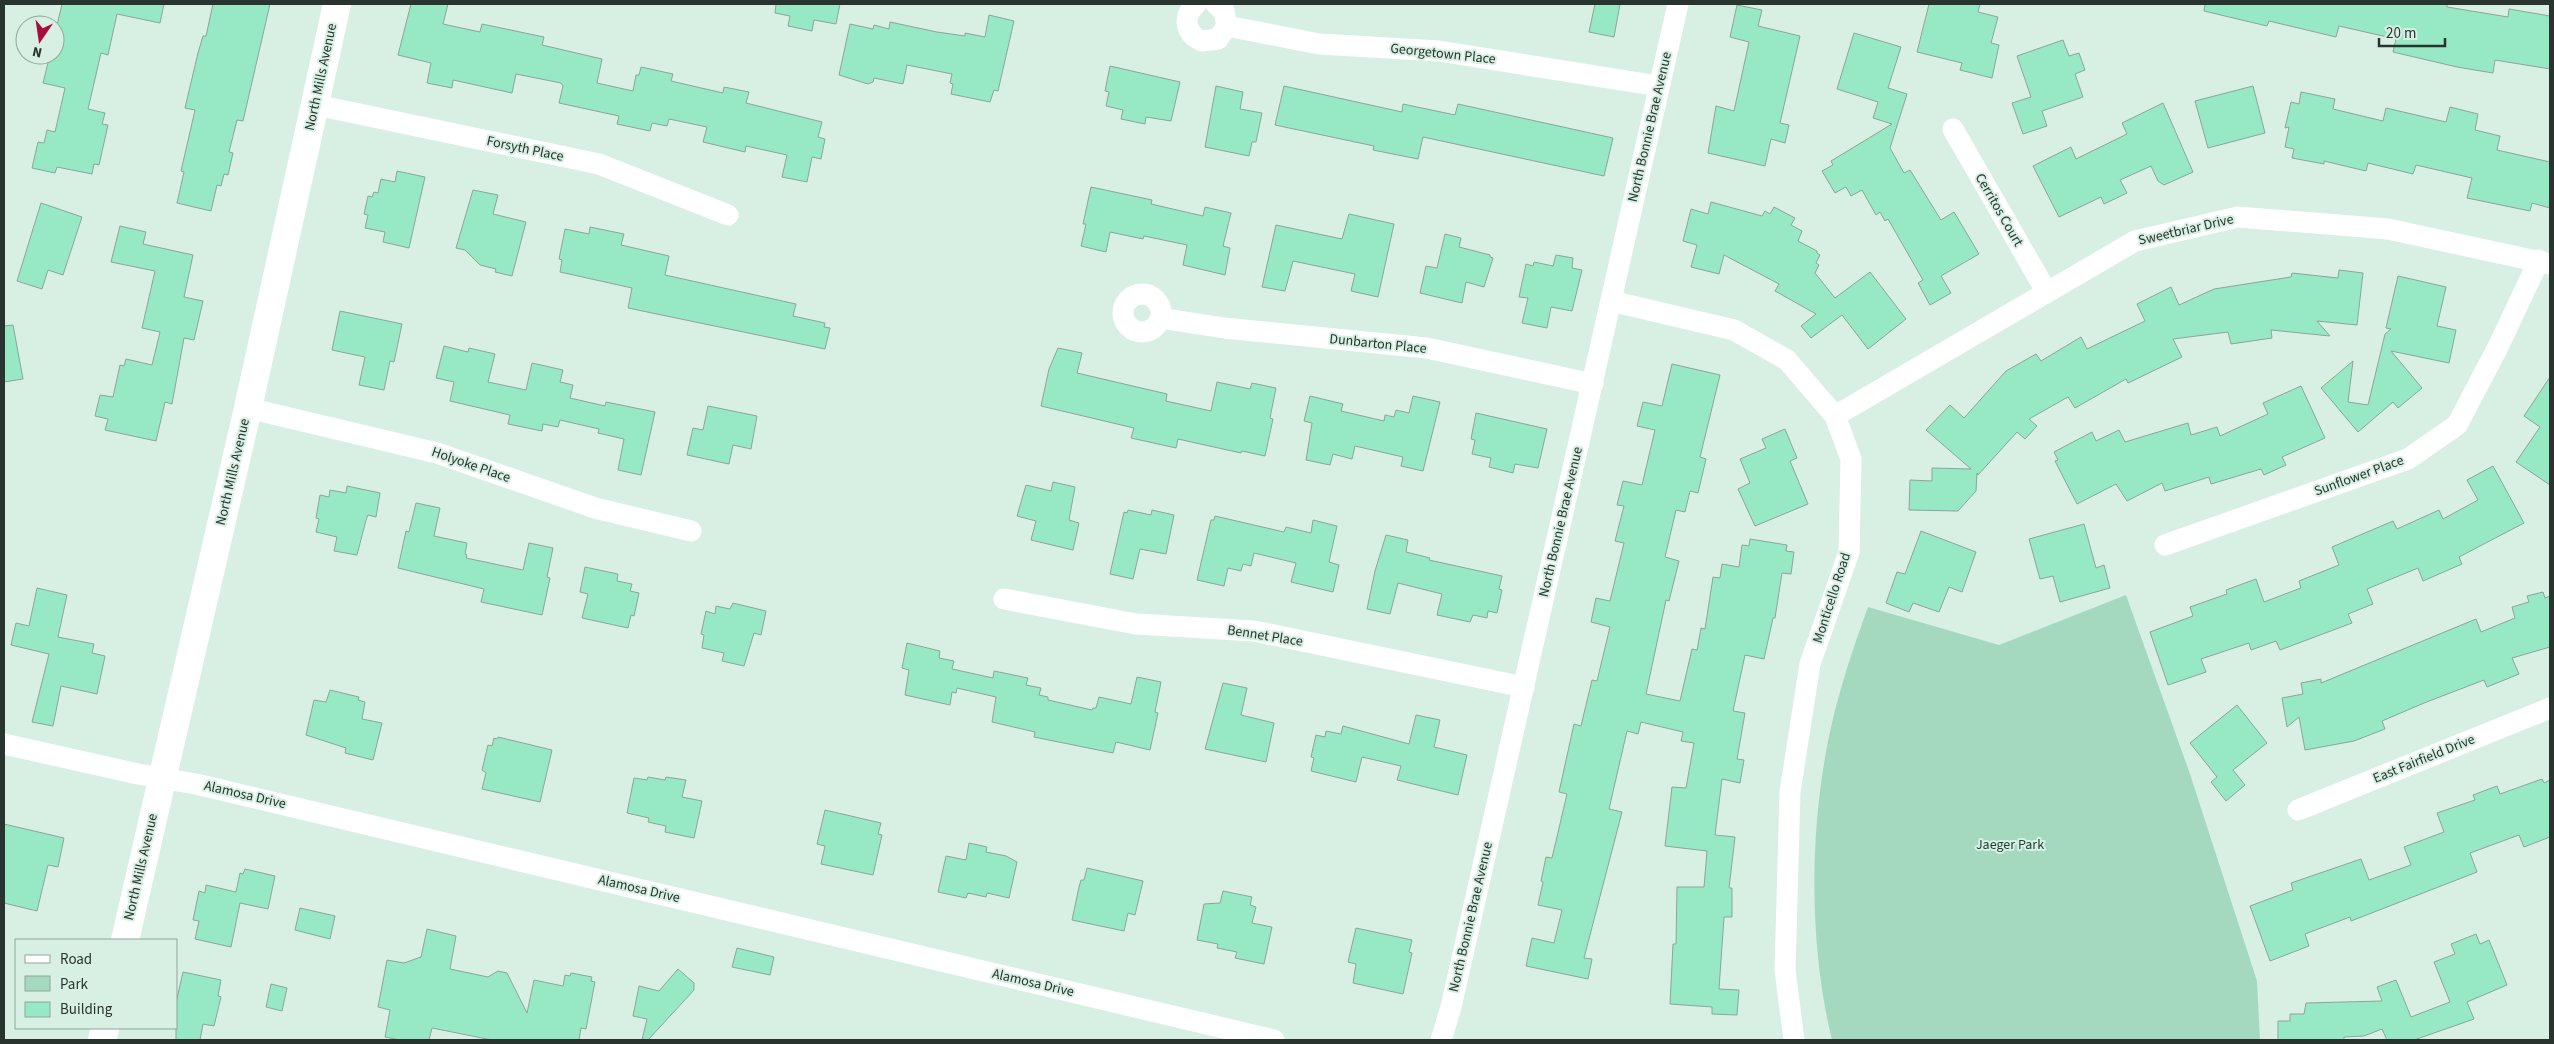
<svg xmlns="http://www.w3.org/2000/svg" width="2554" height="1044" font-family="'Source Sans 3',sans-serif">
<rect width="100%" height="100%" fill="#d7f0e3"/>
<path fill="#a4d9bf" d="M2126,595L2190,774L2257,981L2260,1040H1832C1808,942 1809,822 1832,723C1841,684 1854,646 1868,607L1999,645Z"/>
<path fill="#96e9c4" stroke="#8da599" d="M62,4H164L160,23L117,14L108,55L101,53L88,109L105,113L102,124L108,125L99,165L94,164L92,174L57,167L55,173L32,168L38,142L44,143L47,130L55,132L65,88L43,83L50,55H55V34Z
M213,4H270L243,121L237,120L229,152L233,153L228,175L224,174L221,186L217,185L211,211L177,203L184,172L181,171L195,110L185,108L198,53L203,36H206Z
M411,4H448L443,24L480,32L482,24L544,37L542,45L602,59L597,83L633,91L636,75H639L641,67L673,74L671,81L723,93L724,87L749,92L746,103L822,122L818,137L825,139L821,159L812,157L807,182L782,177L787,155L746,146L745,152L703,142L707,127L669,119L667,126L652,123L650,131L617,124L619,116L559,103L563,86L561,83L516,74L512,93L453,80L452,88L427,83L431,63L398,55Z
M776,4H840L836,24L814,20L812,31L788,26L790,16L775,13Z
M1595,4H1620L1614,37L1589,32Z
M1929,4H1980L1978,12L1998,17L1991,43L1999,45L1992,78L1960,70L1962,63L1917,52Z
M2205,4H2447V7L2508,17L2509,9L2550,16V69L2495,60L2493,73L2457,67L2393,52L2396,39L2339,26L2336,37L2269,21L2267,26L2204,11Z
M1737,5L1762,10L1758,26L1800,36L1780,123L1789,125L1785,143L1771,139L1765,166L1708,153L1716,106L1734,111L1749,42L1730,37Z
M989,15L1014,21L998,91L994,90L990,102L951,94L953,84L950,83L952,74L907,65L903,84L874,78L873,82L868,84L839,75L850,24L873,29L874,25L889,29L890,22L937,32L965,36V33L985,37Z
M1854,33L1901,47L1888,88L1907,94L1890,148L1904,173L1910,170L1941,220L1954,212L1979,254L1941,276L1951,293L1930,305L1918,283L1923,280L1888,219L1885,221L1880,212L1876,215L1862,190L1851,196L1846,187L1835,193L1822,171L1833,165L1831,161L1892,124L1873,118L1878,102L1837,89Z
M2063,40L2069,56L2079,53L2085,70L2075,74L2083,97L2042,111L2047,126L2023,134L2012,103L2031,97L2017,56Z
M1110,66L1180,82L1171,121L1146,117L1145,124L1121,119L1123,110L1106,106L1109,92L1105,91Z
M1216,86L1243,92L1240,109L1262,113L1256,142H1252L1249,156L1205,147Z
M1284,86L1402,112L1403,104L1455,115L1458,104L1613,138L1604,176L1423,137L1418,159L1373,150L1374,146L1275,125Z
M2253,86L2265,133L2208,148L2195,101Z
M2301,92L2335,99L2333,109L2383,121L2386,108L2446,122L2450,107L2478,114L2475,130L2500,136L2497,150L2550,162V208L2532,203L2530,211L2467,198L2472,178L2416,165L2413,174L2368,163L2366,171L2324,161V164L2292,158L2294,149L2285,147L2289,127L2285,128L2291,102L2299,104Z
M2163,103L2193,172L2164,185L2158,181L2151,166L2120,180L2127,193L2104,204L2101,197L2059,217L2033,166L2071,147L2076,159L2127,134L2122,123Z
M397,171L425,177L409,248L383,242L385,232L365,228L368,215L364,214L368,196L372,197L374,192L378,193L381,179L395,182Z
M1091,187L1152,200L1151,204L1203,216L1205,207L1231,213L1223,246L1230,248L1225,275L1183,265L1187,245L1144,236L1143,239L1110,232L1106,252L1081,246L1086,224H1083Z
M473,190L498,195L493,214L526,222L512,276L495,272L496,269L480,265L465,250L456,248Z
M1711,202L1762,216L1765,211L1770,214L1774,207L1795,218L1791,225L1802,231L1798,241L1817,251V253L1820,255L1816,263L1819,265L1815,273L1835,298L1870,272L1906,319L1868,349L1842,315L1811,338L1801,326L1816,314L1775,291L1779,284L1724,255L1719,274L1691,267L1697,245L1683,241L1691,209L1708,214Z
M41,203L82,217L63,275L48,270L42,289L17,281Z
M1349,214L1394,224L1378,297L1351,291L1355,274L1293,261L1285,291L1262,287L1276,225L1342,239Z
M120,226L146,232L143,244L193,255L184,297L203,301L194,340L184,338L172,404L165,402L156,441L105,430L108,419L95,416L100,395L113,397L120,365L124,366L126,359L152,365L160,332L142,328L155,271L111,262Z
M590,227L624,234L621,245L669,256L665,275L796,304L793,316L825,323L824,327L830,328L825,349L628,308L632,288L560,272L562,260L559,259L565,229L589,234Z
M1445,234L1461,238L1459,247L1490,255V257L1493,258L1484,287L1466,282L1462,303L1420,293L1426,266L1437,268Z
M1556,255L1573,258L1572,268L1582,270L1572,311L1551,307L1547,328L1522,323L1528,298L1519,297L1526,264L1533,266L1534,262L1553,266Z
M2339,270L2363,273L2357,325L2317,321L2330,336L2271,330L2272,338L2231,344L2228,332L2173,339L2182,357L2128,383L2126,379L2075,408L2068,397L2029,419L2037,426L2025,439L2017,432L1978,475L1977,473L1976,491L1958,511L1909,510L1910,480L1932,481V468L1971,469L1926,430L1950,405L1964,418L2006,371L2036,354L2041,361L2081,337L2087,349L2145,321L2137,304L2171,287L2179,305L2214,289L2291,277L2292,273L2338,278Z
M2398,276L2446,287L2437,326L2456,330L2449,363L2391,351L2422,388L2398,408L2393,402L2358,432L2321,388L2353,361L2348,402L2368,405L2385,334L2391,329L2386,328Z
M340,311L402,324L394,362L390,361L384,390L359,385L365,357L332,350Z
M13,325L23,379L4,382V326Z
M444,346L468,352L469,348L495,354L488,382L526,390L532,363L563,370L560,382L573,385L570,398L605,406L606,402L655,412L641,475L618,470L624,439L598,433L599,429L560,420L558,427L543,424L542,431L508,424L510,415L450,401L454,382L436,378Z
M1058,348L1082,353L1077,373L1167,394L1166,401L1211,411L1217,382L1250,389L1252,383L1276,388L1270,418L1273,419L1265,456L1242,451L1241,453L1178,439L1176,448L1131,438L1134,428L1041,406L1049,369Z
M1672,364L1720,375L1700,457L1706,459L1698,493L1690,491L1685,512L1676,510L1665,557L1679,561L1669,601L1666,600L1646,694L1680,701L1692,649L1697,650L1701,628L1705,629L1713,577L1720,578L1722,564L1739,567L1742,545L1749,546L1750,539L1787,545L1786,551L1794,552L1791,574L1782,573L1775,618H1773L1764,659L1745,655L1733,711L1745,713L1737,759L1744,760L1740,783L1722,779L1715,835L1735,837L1729,888H1732V917H1724L1719,989L1739,990L1737,1015L1712,1014V1007L1670,1004L1673,944H1676L1677,887H1704L1707,851L1665,846L1672,787L1686,788L1694,743L1681,741L1683,732L1641,722L1638,734L1627,731L1609,809L1622,812L1584,958L1592,959L1588,979L1526,966L1532,938L1554,943L1562,910L1538,905L1543,882L1541,881L1546,857L1552,858L1567,794L1559,792L1574,724L1581,726L1592,680L1597,681L1610,627L1591,622L1596,598L1610,601L1624,543L1615,541L1624,506L1617,505L1623,481L1642,485L1655,430L1637,426L1643,402L1662,406Z
M2550,377V485L2516,462L2540,427L2524,416Z
M2301,386L2325,438L2282,457L2286,465L2264,475L2261,469L2211,484L2209,477L2165,491L2162,483L2127,501L2116,484L2077,504L2055,461L2058,460L2054,452L2092,432L2096,441L2119,430L2125,442L2188,423L2191,435L2217,427L2220,436L2268,414L2263,403Z
M1310,396L1343,404L1341,411L1384,421L1385,415L1394,417L1396,410L1409,413L1413,396L1440,402L1423,471L1401,466L1403,457L1355,446L1352,459L1333,454L1330,465L1306,460L1312,423L1304,421Z
M708,406L757,416L751,449L733,445L729,464L687,455L693,428L703,430Z
M1476,413L1547,429L1538,468L1515,464L1513,473L1489,467L1491,458L1472,454L1475,440L1471,439Z
M1785,429L1797,458L1790,461L1808,504L1755,526L1738,489L1750,483L1740,459L1766,448L1762,439Z
M2493,466L2524,523L2459,557L2462,564L2423,581L2418,568L2367,589L2373,604L2348,614L2352,623L2280,650L2276,641L2251,650L2249,643L2201,659L2206,672L2168,685L2150,632L2193,616L2190,607L2227,594L2226,590L2256,579L2264,602L2301,588L2299,581L2339,565L2332,547L2393,521L2397,529L2439,510L2443,519L2478,500L2467,480Z
M1053,482L1075,487L1069,520L1079,523L1073,550L1031,540L1036,521L1017,516L1026,485L1051,491Z
M347,486L380,493L376,517L368,515L366,520L357,555L334,551L337,537L316,532L319,519L316,518L320,495L329,497L330,490L346,493Z
M416,503L440,508L434,536L467,543L465,554L467,555L466,558L523,570L529,543L553,548L547,577L550,578L542,615L481,602L484,589L398,568L406,531L409,532Z
M1128,510L1151,515L1152,510L1174,515L1166,554L1140,549L1133,579L1110,574L1124,512L1127,513Z
M1215,516L1284,532L1286,527L1311,533L1313,520L1337,526L1329,562L1339,565L1333,592L1291,582L1296,563L1254,553L1251,566L1243,564L1241,571L1228,568L1224,586L1197,580L1211,520H1214Z
M2084,524L2096,568L2104,565L2110,588L2060,602L2053,576L2040,579L2029,539Z
M1921,531L1976,552L1962,592L1949,587L1939,612L1913,603L1909,612L1886,603L1897,572L1905,574Z
M1386,535L1408,540L1406,552L1430,558L1429,560L1502,576L1499,589L1502,590L1497,613L1488,611L1487,618L1473,615L1470,622L1437,615L1442,594L1398,583L1390,614L1367,609L1375,571Z
M585,567L618,574L617,581L632,584L630,591L639,593L634,616L631,615L628,628L582,618L588,594L580,592Z
M37,588L67,595L58,637L94,644L92,653L105,656L97,694L61,686L53,726L32,722L49,654L11,645L16,623L29,626Z
M2543,592L2545,598L2550,596V647L2512,658L2519,674L2487,687L2484,680L2424,703L2382,721L2385,729L2354,741L2305,750L2299,717L2287,727L2282,698L2303,694L2301,683L2321,679V683L2476,619L2481,632L2515,618L2512,607L2529,602L2527,596Z
M733,603L766,611L761,635L754,633L744,666L722,661L724,653L702,648L704,635L701,634L706,611L715,614L716,606L730,609Z
M907,643L940,651L939,658L954,661L952,669L993,678L994,671L1028,678L1026,685L1041,688L1039,695L1048,697V700L1092,710L1093,708H1096L1099,697L1131,704L1137,677L1161,682L1155,712L1158,713L1150,750L1116,742L1113,753L1034,737L1035,732L992,722L996,697L957,688L956,693L952,692L950,705L905,695L909,670L902,668Z
M1223,683L1247,688L1241,715L1274,723L1266,762L1205,749Z
M330,690L359,697L358,700L365,702L362,719L382,723L373,760L345,753L346,748L306,735L314,700L326,702Z
M2237,705L2267,743L2233,770L2245,785L2226,801L2211,782L2217,777L2190,743Z
M1416,715L1440,720L1434,747L1467,755L1458,795L1397,780L1401,766L1362,757L1356,782L1311,771L1314,758L1311,757L1316,735L1325,737L1326,731L1341,734L1343,726L1409,744Z
M498,737L552,750L540,802L482,789L486,773L482,770L488,745L492,746L494,738L497,739Z
M648,777L665,780L666,777L686,780L682,797L702,801L694,838L665,832L666,826L648,822L649,818L627,813L634,778L647,780Z
M2542,779L2544,783L2550,780V837L2524,847L2519,835L2470,853L2477,872L2351,921L2350,917L2305,934L2309,946L2270,961L2250,906L2293,890L2291,883L2361,859L2369,880L2411,865L2404,847L2444,832L2437,813L2475,800L2473,795L2497,786L2500,794Z
M825,810L881,823L878,834L882,835L873,875L821,864L825,846L817,844Z
M4,824L64,838L58,867L48,865L37,911L4,903Z
M969,843L987,847L986,852L1006,856L1017,862L1009,898L987,893L986,897L968,893L966,898L938,892L946,856L966,860Z
M1087,868L1143,881L1135,915L1128,913L1124,931L1072,920L1079,887L1081,880H1084Z
M245,869L275,876L268,909L240,903L231,947L195,939L199,921L193,920L199,891L205,893L206,885L236,892L240,873L243,874Z
M1223,891L1252,897L1250,905L1256,907L1252,923L1272,927L1264,964L1235,958L1237,952L1217,948L1218,944L1197,940L1204,904L1220,903Z
M300,908L335,916L330,939L295,930Z
M1356,928L1412,940L1409,952L1412,953L1403,994L1353,983L1356,964L1348,962Z
M427,929L456,936L450,969L488,977L498,971L507,973L527,1013L534,980L563,986L565,975L570,976L571,973L592,977L591,981L595,982L586,1029L581,1028L579,1040H492L432,1028L429,1040H400L385,1037L390,1010L378,1007L387,960L404,963L421,957Z
M2476,934L2480,944L2489,940L2507,985L2467,1002L2474,1019L2414,1040H2387L2382,1029L2364,1036L2344,1037V1040H2278V1021H2290V1014H2304L2306,1003L2382,1001L2377,987L2396,980L2411,1017L2450,1002L2434,962L2455,954L2451,944Z
M737,948L774,957L770,975L732,967Z
M678,969L694,983V990L648,1040H642L647,1019L633,1016L639,986L659,991Z
M183,972L221,980L218,996L221,997L214,1026L203,1024L200,1040H176V1003Z
M271,984L287,988L282,1011L266,1007Z"/>
<g fill="none" stroke-linecap="round" stroke-linejoin="round">
<path stroke="#fff" stroke-width="21" d="M1196,4C1182,16 1185,34 1202,41L1218,39L1227,26L1224,11L1216,4
M1227,26L1319,44L1439,51L1659,86
M316,105L599,164L728,215
M1953,129L2046,291
M1123 313a19 19 0 1 1 38 0a19 19 0 1 1-38 0Z
M1611,301L1734,330L1787,360L1835,416L1851,459L1849,552L1810,664L1790,792L1785,970L1794,1040
M1160,318L1224,328L1427,348L1593,384
M248,408L437,453L595,508L691,531
M1835,416L2135,241L2238,217L2388,229L2550,264
M2165,545L2408,459L2457,425L2498,347L2539,260
M1004,599L1136,624L1254,631L1524,687
M4,744L138,774L196,784L1274,1040
M2298,810L2550,708
M1441,1040L1451,1007L1678,4"/>
<path stroke="#fff" stroke-width="28" d="M125,940L248,408L337,4
M102,1040L105,1028"/>
</g>
<g text-anchor="middle" dominant-baseline="central" stroke-width="4" stroke-linejoin="round" paint-order="stroke">
<g font-size="14" fill="#2a342f" stroke="#d7f0e3">
<text transform="translate(1443 54) rotate(6)">Georgetown Place</text>
<text transform="translate(321 77) rotate(-78)">North Mills Avenue</text>
<text transform="translate(1650 127) rotate(-77)">North Bonnie Brae Avenue</text>
<text transform="translate(525 149) rotate(12)">Forsyth Place</text>
<text transform="translate(1999 210) rotate(60)">Cerritos Court</text>
<text transform="translate(2186 230) rotate(-13)">Sweetbriar Drive</text>
<text transform="translate(1378 344) rotate(6)">Dunbarton Place</text>
<text transform="translate(471 465) rotate(19)">Holyoke Place</text>
<text transform="translate(233 472) rotate(-77)">North Mills Avenue</text>
<text transform="translate(2359 476) rotate(-20)">Sunflower Place</text>
<text transform="translate(1561 522) rotate(-77)">North Bonnie Brae Avenue</text>
<text transform="translate(1832 598) rotate(-72)">Monticello Road</text>
<text transform="translate(1265 636) rotate(9)">Bennet Place</text>
<text transform="translate(2424 759) rotate(-22)">East Fairfield Drive</text>
<text transform="translate(245 795) rotate(13)">Alamosa Drive</text>
<text transform="translate(141 867) rotate(-77)">North Mills Avenue</text>
<text transform="translate(639 889) rotate(13)">Alamosa Drive</text>
<text transform="translate(1471 917) rotate(-77)">North Bonnie Brae Avenue</text>
<text transform="translate(1033 983) rotate(13)">Alamosa Drive</text>
</g>
<g font-size="14" fill="#1e4334" stroke="#d7f0e3">
<text x="2010" y="845">Jaeger Park</text>
</g>
</g>
<rect width="2554" height="1044" fill="none" stroke="#2a342f" stroke-width="10"/>
<rect x="15" y="939" width="162" height="90" fill="#d7f0e3" stroke="#92a59b"/>
<rect x="25" y="955" width="25" height="8" fill="#ffffff" stroke="#92a59b"/>
<text x="60" y="964" font-size="15" fill="#2a342f">Road</text>
<rect x="25" y="976" width="25" height="15" fill="#a4d9bf" stroke="#92a59b"/>
<text x="60" y="989" font-size="15" fill="#2a342f">Park</text>
<rect x="25" y="1002" width="25" height="15" fill="#96e9c4" stroke="#92a59b"/>
<text x="60" y="1014" font-size="15" fill="#2a342f">Building</text>
<g transform="translate(40 40) rotate(193)"><circle r="24" fill="#d7f0e3" stroke="#92a59b"/>
<path d="M0-4L9 19L0 12L-9 19Z" fill="#a70f3a"/>
<text y="-8" font-size="14" font-weight="bold" text-anchor="middle" fill="#2a342f">N</text>
</g>
<path d="M2379 38v8h66v-8" fill="none" stroke="#2a342f" stroke-width="2.5"/>
<text x="2386" y="38" font-size="15" fill="#2a342f" stroke="#d7f0e3" stroke-width="4" paint-order="stroke">20 m</text>
</svg>
